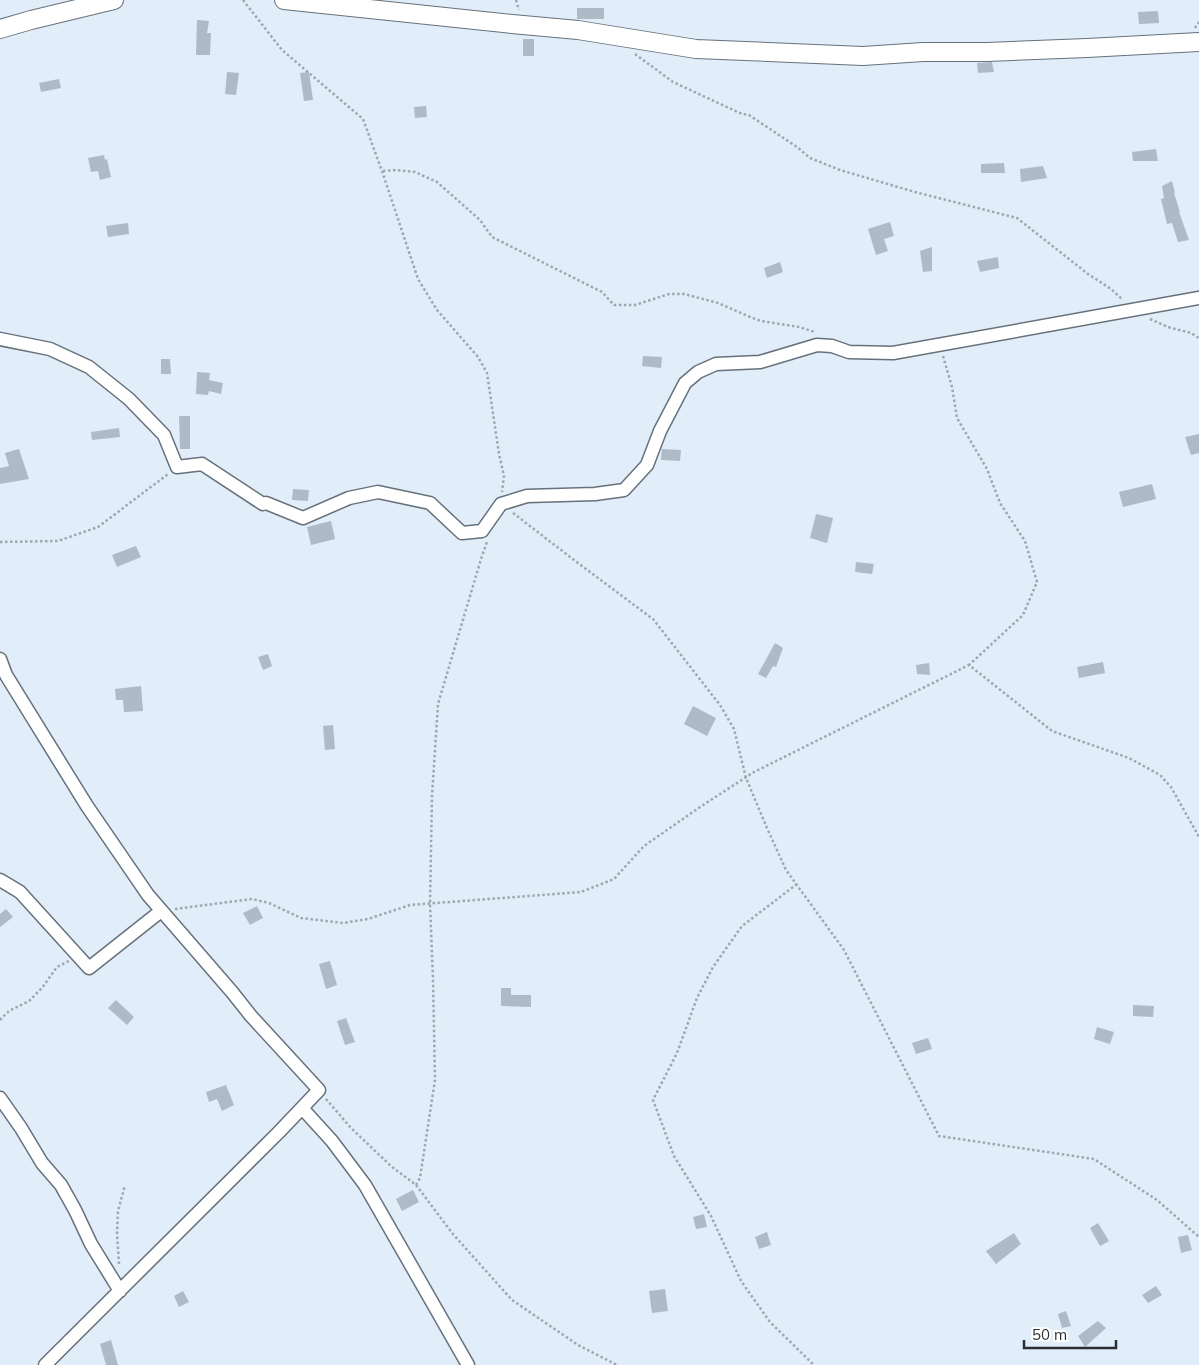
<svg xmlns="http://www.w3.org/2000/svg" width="1199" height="1365" font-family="Mulish,sans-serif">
<rect width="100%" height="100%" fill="#e1edf9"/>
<path fill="#aebac6" d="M577,8H604V19H577Z
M1158,11L1159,23L1139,24L1138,12Z
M197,20L209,21L207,33H211L210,55H196Z
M523,39H534V56H523Z
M992,62L994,72L978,73L977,63Z
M227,72L239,73L236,95L225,94Z
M309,72L313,100L304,101L300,73Z
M59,79L61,88L41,92L39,83Z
M426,106L427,117L415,118L414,107Z
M1156,149L1158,161H1133L1132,152Z
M104,155L105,160L107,159L111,177L100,180L98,171L91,172L88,158Z
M1004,163L1005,173H981V164Z
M1043,166L1047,178L1021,182L1020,169Z
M1172,181L1175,193H1174L1180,212H1179L1189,240L1178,242L1172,223L1167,224L1161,199L1164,198L1162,186Z
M890,222L894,236L884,239L888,251L876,255L868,229Z
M128,223L129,234L108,237L106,226Z
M932,247V271L923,272L920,251Z
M998,257L999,268L980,272L977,261Z
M780,262L783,272L767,278L764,268Z
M643,356L662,357L661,368L642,366Z
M161,359H170L171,374H161Z
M197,372L210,373L209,380L223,383L221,394L209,391L208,395L196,394Z
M179,416H190V449H180Z
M119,428L120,437L92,440L91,432Z
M1199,434V453L1191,455L1185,437Z
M19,449L29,479L0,484V468L9,466L5,453Z
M662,449L681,450L680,461L661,460Z
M1152,484L1156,499L1123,507L1119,492Z
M293,489L309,490L308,501L292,500Z
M816,514L833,518L827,543L810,538Z
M331,521L335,539L311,545L307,527Z
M136,546L141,557L117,567L112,555Z
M856,562L874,564L872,574L855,572Z
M775,643L783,648L776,667L773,666L766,678L758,674Z
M268,654L272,666L263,670L258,657Z
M1103,662L1105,673L1079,678L1077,667Z
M929,663L930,675L917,674L916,665Z
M141,686L143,711L124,712L123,700H116L115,689Z
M693,706L716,718L707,736L684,724Z
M333,725L335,749L325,750L323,726Z
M257,906L263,918L250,925L243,913Z
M6,909L13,917L0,927V914Z
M330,961L337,985L326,989L319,964Z
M501,988H511V995H531V1007L501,1006Z
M116,1000L134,1017L127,1025L108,1008Z
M1133,1005L1154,1006L1153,1017L1133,1016Z
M346,1018L355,1042L345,1045L337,1021Z
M1097,1027L1114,1032L1110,1044L1094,1039Z
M928,1038L932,1049L916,1054L912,1043Z
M226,1085L234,1105L222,1111L217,1099L209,1102L206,1092Z
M413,1190L419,1202L402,1211L396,1199Z
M704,1214L707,1227L696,1229L693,1217Z
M1098,1223L1109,1241L1100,1246L1090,1228Z
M767,1232L771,1245L759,1249L755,1237Z
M1014,1233L1021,1244L996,1264L986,1251Z
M1188,1235L1192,1250L1181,1253L1178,1237Z
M1156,1286L1162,1295L1148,1303L1142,1295Z
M665,1289L668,1311L652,1313L649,1291Z
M183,1291L189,1302L179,1307L174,1296Z
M1066,1311L1071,1326L1062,1328L1058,1314Z
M1098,1321L1106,1328L1085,1347L1078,1336Z
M111,1340L118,1365H106L100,1344Z"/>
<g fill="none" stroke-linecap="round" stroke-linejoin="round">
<defs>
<path id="minor" d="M0,339L50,349L89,367L129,399L164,435L177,467L202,464L263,504L266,503L303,518L349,498L378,492L430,503L462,533L482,531L501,504L527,496L595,494L624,490L647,465L660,431L685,383L698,372L716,364L760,362L817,345L832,346L849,352L893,353L1199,298
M0,659L6,675L87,806L148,895L232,992L251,1016L319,1090L279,1132L45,1365
M0,880L20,892L89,968L161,911
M0,1098L21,1128L42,1163L61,1185L75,1210L91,1244L120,1291
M302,1108L332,1141L365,1185L408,1260L468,1365"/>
<path id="secondary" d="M284,0L512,24L578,30L696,49L863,56L923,52H987L1087,48L1199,42
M0,29L31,20L114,0"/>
</defs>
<use href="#minor" stroke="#66717b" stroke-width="15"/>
<use href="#secondary" stroke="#66717b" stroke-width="20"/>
<path stroke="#9ea7b1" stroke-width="2.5" stroke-dasharray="2.5 2.5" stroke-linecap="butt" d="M243,0L282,50L363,119L382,171L418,279L437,310L478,357L487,373L499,454L504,476L502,492
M516,0L519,10
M1195,28L1199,22
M635,54L673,82L742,114L749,115L797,147L810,158L840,170L915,192L1017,218L1088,274L1111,289L1123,300
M383,171L396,170L415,172L437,182L480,220L492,237L602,292L614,305H635L669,294H684L718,303L750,317L761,321L799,327L815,332
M1150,319L1168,327L1191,333L1199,338
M943,356L952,387L957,418L987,469L1000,503L1025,541L1037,582L1023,615L969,665
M513,513L578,563L653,619L720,705L734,729L746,778L767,828L786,870L844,950L939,1136L1094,1159L1157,1200L1199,1237
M0,542L58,541L98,527L168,474
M797,884L742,926L713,967L697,998L677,1053L653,1100L674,1156L711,1216L741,1281L770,1322L814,1365
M175,909L252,899L269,903L301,918L343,923L368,919L410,905L581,892L614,879L644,846L700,807L754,772L969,665L1052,731L1129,758L1160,775L1171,787L1199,837
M0,1020L9,1011L29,1001L42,988L57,967L69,961
M326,1099L351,1128L392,1167L416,1185L452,1233L512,1300L578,1345L617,1365
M416,1185L420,1178L435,1080L433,979L430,904L432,796L438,704L481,559L487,542
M119,1264L117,1233L118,1211L125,1185"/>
<use href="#minor" stroke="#fff" stroke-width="12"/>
<use href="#secondary" stroke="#fff" stroke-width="18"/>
</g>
<path d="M1024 1340v8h92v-8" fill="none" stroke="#2b2f34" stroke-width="2.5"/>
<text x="1032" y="1340" font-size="15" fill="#2b2f34" stroke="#ffffff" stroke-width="4" paint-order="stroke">50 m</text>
</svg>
